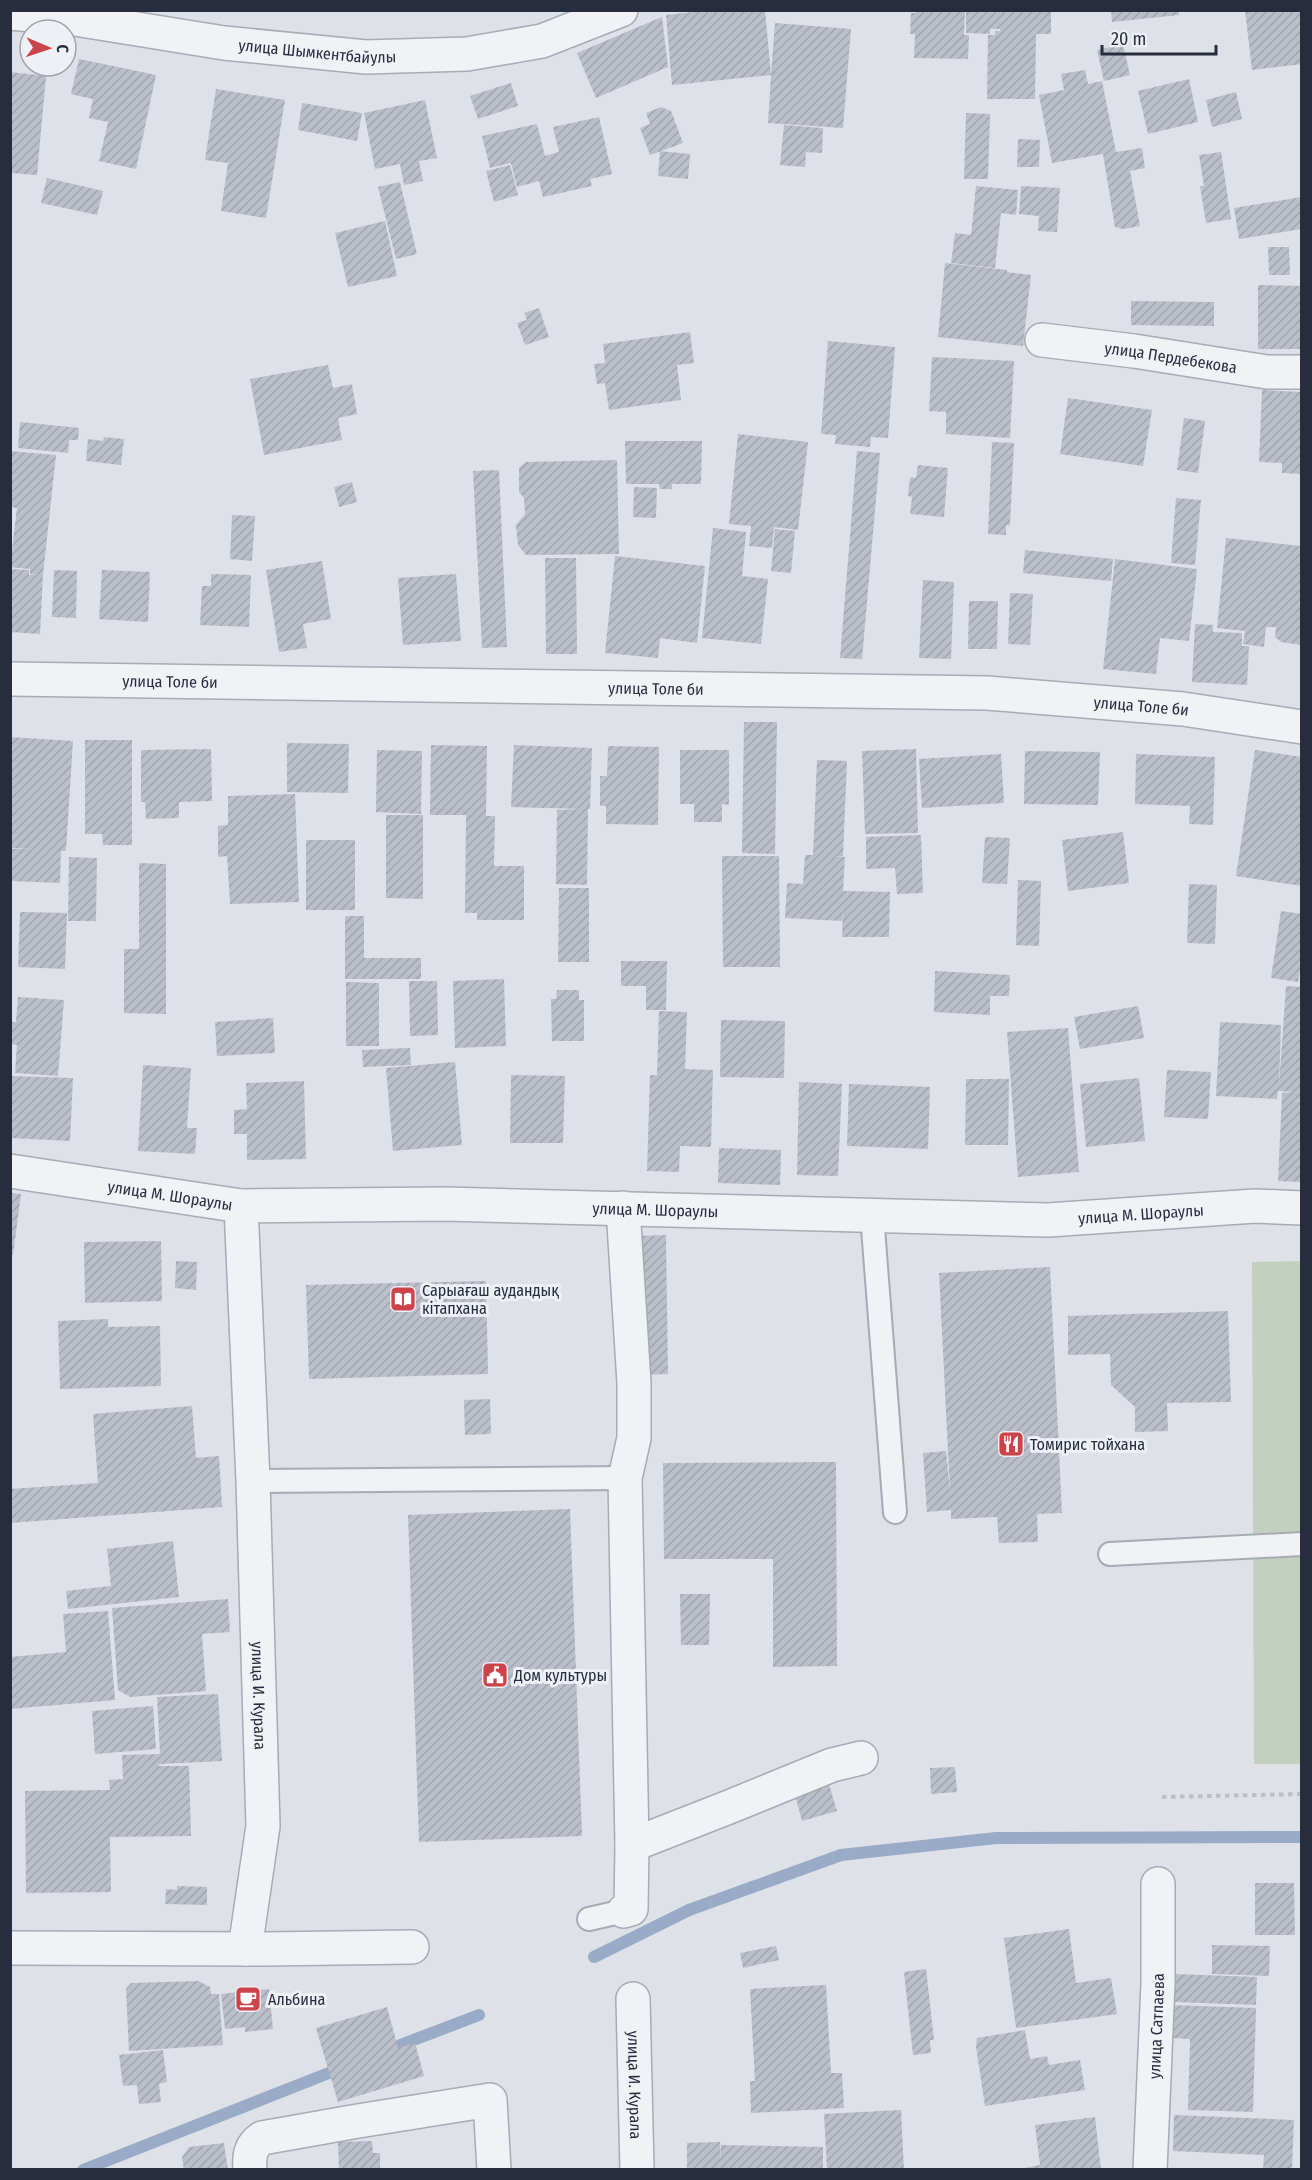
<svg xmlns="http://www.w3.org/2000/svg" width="1312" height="2180" font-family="'Fira Sans Condensed',sans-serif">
<defs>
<pattern id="building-hatch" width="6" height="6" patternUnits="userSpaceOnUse" patternTransform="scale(1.5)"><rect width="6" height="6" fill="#bbbfca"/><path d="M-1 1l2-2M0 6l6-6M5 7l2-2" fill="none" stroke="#a1a4af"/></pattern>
</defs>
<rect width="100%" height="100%" fill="#dee1e7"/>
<path fill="#c2d1bf" d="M1301,1261V1764H1254L1252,1262Z"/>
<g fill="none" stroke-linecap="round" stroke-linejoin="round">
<path stroke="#99abc7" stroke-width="12" d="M594,1957L689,1910L841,1855L996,1838L1302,1837
M382,2052L479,2015
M83,2170L344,2067"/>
</g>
<path fill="url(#building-hatch)" d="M711,10H765L771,75L775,23L851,29L843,128L768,123L771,75L672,85L666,15Z
M916,10H965L964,35H969L968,59L914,58L915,34H910L911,13H916Z
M966,10H1051V34H1036L1035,99H987L988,35H995V31H1000V29H990V34L966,33Z
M1111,10H1179V15L1112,22Z
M1245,10H1302V64L1252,70Z
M662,17L668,67L596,98L577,53Z
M1123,44L1130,75L1104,81L1097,50Z
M79,59L156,75L136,169L99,161L108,122L89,118L93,99L71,94Z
M1085,70L1088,84L1102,81L1116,152L1142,148L1145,168L1130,171L1140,226L1123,229L1115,227L1103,154L1052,163L1039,95L1064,90L1061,74Z
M10,72L46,76L37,175L10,173Z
M1189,79L1198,122L1148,134L1138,91Z
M511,83L518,106L478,119L470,96Z
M216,89L285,100L266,218L221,211L228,163L205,160Z
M1236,92L1242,119L1212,127L1206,100Z
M425,100L437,158L419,161L423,181L404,185L400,164L375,169L364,113Z
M302,103L362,113L357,141L298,130Z
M661,107L671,111L683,143L650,155L640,128L650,124L646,113Z
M966,113L990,114L988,179H964Z
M599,117L612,174L590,179L592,186L543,197L539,181L517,187L511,163L490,168L482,136L537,124L545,156L559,152L553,127Z
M784,125L823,128L822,153L806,152L805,167L780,165Z
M1018,139L1040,140L1039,167H1017Z
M660,151L690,154L688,179L658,176Z
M1221,152L1231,219L1206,223L1200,186H1204L1199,155Z
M510,165L518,195L494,202L486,171Z
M47,178L103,191L97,215L41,203Z
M400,182L417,254L396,259L378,187Z
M976,186L1018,190L1016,215L1001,213L995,268L951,263L955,233L971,235Z
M1021,186L1060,188L1057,232L1038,231L1039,216L1019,214Z
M1302,197V229L1239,239L1234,208Z
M385,221L397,276L348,287L335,233Z
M1268,247H1289L1290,275H1269Z
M945,263L1007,270V272L1031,275L1023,346L938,337Z
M1258,285L1302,286V349H1258Z
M1131,301L1214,302V326L1131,325Z
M539,308L549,337L525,345L517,323L527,320L524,313Z
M690,332L694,363L677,365L681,400L609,410L605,383L597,384L594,364L605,363L603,344Z
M828,341L895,347L888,438L871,437L870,447L835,444L836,435L821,434Z
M932,357L1014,361L1010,438L946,434V412L929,411Z
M328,365L333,388L352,384L357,414L338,418L342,440L264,455L250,379Z
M1262,390L1302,392V474L1282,473V463L1259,462Z
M1068,398L1152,410L1143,466L1060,454Z
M1184,418L1205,421L1198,473L1177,470Z
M20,422L79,428L78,440H69L68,453L18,448Z
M738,434L808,442L798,530L774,527L772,548L749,546L751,526L729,524Z
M104,437L124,439L121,465L86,461L88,439L103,441Z
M625,441H702L701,484H672V489H660L659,484H626Z
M992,442L1014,443L1010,525H1006V535L988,534Z
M10,451L56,455L43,575L40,634L10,632V569L29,570V578V575H38L30,574V569L10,567L17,508L10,507Z
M857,451L880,453L862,659L840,658Z
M617,460L619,554L526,555L518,545L516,525L525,514L524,498L519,492V468L526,462Z
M918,465L948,468L944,517L910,514L912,497L908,496L910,477L916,478Z
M499,470L507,647L482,648L473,471Z
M352,482L357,502L339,507L334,487Z
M634,487L657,488L656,518L633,517Z
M1176,498L1201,500L1195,565L1171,563Z
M232,515L255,516L252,561L230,559Z
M713,528L746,532L742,576L768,579L761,644L702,638Z
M775,529L795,531L791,573L771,571Z
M1226,538L1302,546V645L1281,642L1275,637L1276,627H1266L1264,647L1243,644L1245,631L1217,628Z
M1025,550L1113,559L1111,581L1023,573Z
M615,556L705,566L697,643L660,638L658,658L605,653Z
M545,558H576L577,654H546Z
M1115,559L1197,569L1189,641L1160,638L1156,674L1103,669Z
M322,561L331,619L303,624L307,648L279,652L266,570Z
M54,570L77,571L76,618L52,617Z
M102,570L150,572L148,622L99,619Z
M211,574L251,575L249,627L200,625L202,586H211Z
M456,574L461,641L403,645L398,578Z
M923,580L954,582L951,659L919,658Z
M1010,593L1033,594L1030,645L1008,644Z
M969,601H998L997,649H968Z
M1195,624L1213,625V632L1242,633V646H1249L1247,685L1192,682Z
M744,722H777L775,854L742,853Z
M10,737L73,741L66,851H61L60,883L10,881V849H33L10,848Z
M85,740H132V845H103L102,834H85Z
M287,743L349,744L348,793L287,792Z
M431,745L487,746L486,816H495L494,866H524V920H477V913H465L466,815H430Z
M514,745L592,748L590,809H588L587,885L556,884L557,810L581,809L511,807Z
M608,746L659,747L658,825L606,824V806H600V776H607Z
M211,749L212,801L179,802V818L146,819L145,802H141V750Z
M916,749L918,833L865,834L862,751Z
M377,750L422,751L421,814L376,812Z
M680,750H729V805L722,804V822H694V804H680Z
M1255,750L1302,757V886L1236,876Z
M1025,751L1100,752L1098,805L1024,804Z
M1001,754L1004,803L922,808L919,759Z
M1136,754L1215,757L1213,825L1189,824L1190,806L1135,804Z
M817,760L847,761L843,856H834L845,857L843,891L890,892L889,937H842L843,908L842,921L785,918L787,883L803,884L805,855H813Z
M295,794L299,902L230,904L227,856L218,857V826L228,825V796Z
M386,815H423V899L386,898Z
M1123,832L1129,883L1068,891L1062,840Z
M921,835L923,893L897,894L895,868L866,869V837Z
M985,837L1010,838L1007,884L982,883Z
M306,840H355V910H306Z
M722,856H779L780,967H723Z
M69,857L97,858L96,921H68Z
M139,863L166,864V1014L124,1013V949H139Z
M1018,880L1041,881L1039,946L1016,945Z
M1189,884L1217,885L1215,944L1187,943Z
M559,888H589V962H558Z
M1281,911L1302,914V957L1298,982L1271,978Z
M20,912L67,913L65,969L18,967Z
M345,916H364V958H421V979H345Z
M621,961H667L666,1010H646V986H621Z
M935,971L1010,975L1009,996H990V1015L934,1012Z
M504,979L506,1046L455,1048L453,981Z
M409,981H437L438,1035L410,1036Z
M346,982L379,983V1046H346Z
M1286,986L1302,987V1100L1293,1101H1302V1182L1278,1181L1282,1093L1294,1092L1278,1091L1277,1099L1216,1096L1220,1022L1281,1025L1279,1086Z
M557,990H579V1000H584V1041H552L551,999H556Z
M18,997L64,1000L58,1076L15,1073L17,1045L10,1044V1022H16Z
M1138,1006L1144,1038L1080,1049L1074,1017Z
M659,1011L687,1012L685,1069L713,1070L711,1147L680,1146L679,1172L647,1171L650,1075H657Z
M273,1018L275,1053L217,1056L215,1022Z
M721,1020L785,1021L784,1078L720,1077Z
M1068,1028L1079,1172L1018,1177L1007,1032Z
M410,1048L411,1065L363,1067L362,1050Z
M455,1062L462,1145L393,1151L386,1068Z
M143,1065L191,1068L187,1128H197L195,1154L138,1151Z
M1167,1070L1211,1072L1208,1119L1164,1117Z
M511,1075L565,1076L563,1143H510Z
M10,1076L73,1078L70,1141L10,1138Z
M1139,1078L1145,1141L1086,1147L1080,1084Z
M966,1079H1009L1008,1145H965Z
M304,1081L306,1159L247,1160V1134H234V1110L247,1109L246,1083Z
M799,1082L842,1084L838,1176L797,1175Z
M849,1084L930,1087L928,1149L847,1146Z
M719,1148L781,1150L780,1185L718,1183Z
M10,1193L21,1194L13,1255H10Z
M666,1235L668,1374L639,1375L636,1236Z
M161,1241L162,1301L85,1303L84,1242Z
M176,1261L197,1262L196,1290L175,1288Z
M1050,1267L1062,1513L1037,1514L1038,1542L999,1543L997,1517L951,1519V1510L927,1512L923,1453L946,1451L950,1491L939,1273Z
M486,1281L488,1374L309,1379L306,1285Z
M1228,1311L1231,1402L1167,1403L1168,1431L1135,1432V1407L1111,1385L1110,1354L1068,1355V1316Z
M108,1319V1327L160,1326L161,1386L60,1389L58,1321Z
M490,1399L491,1434L465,1435L464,1400Z
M192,1406L196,1458L219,1456L222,1507L10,1523V1489L98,1483L93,1414Z
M836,1462L837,1666L773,1667V1559H664L663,1463Z
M570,1509L582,1836L419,1842L408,1515Z
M173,1541L179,1597L68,1609L66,1591L111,1586L107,1549Z
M680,1594H710L709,1645H681Z
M228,1599L230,1632L202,1634L206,1691L130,1697L118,1690L112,1608Z
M108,1611L115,1700L10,1709V1657L66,1652L63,1614Z
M218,1694L222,1761L159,1764V1766H189L191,1836L110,1837L111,1892L26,1893L25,1791L110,1790L109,1780L123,1779L122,1755L160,1754L157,1697Z
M153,1706L156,1749L95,1754L92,1711Z
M955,1767L957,1792L931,1794L930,1768Z
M828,1781L837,1811L802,1821L794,1791Z
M1255,1883H1294L1295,1935H1255Z
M177,1886L207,1887V1905L165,1904L166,1889L177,1890Z
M1069,1929L1076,1983L1111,1978L1117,2014L1016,2028L1004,1938Z
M1212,1945L1270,1946L1269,1976L1212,1974Z
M776,1946L779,1960L743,1968L740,1953Z
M926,1969L934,2040H930L931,2053L913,2055L904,1972Z
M1175,1974L1257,1977L1256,2005L1174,2002Z
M199,1981L210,1987L211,1994H219L223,2045L129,2051L126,1989L131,1983Z
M826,1985L831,2073H842L844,2108L751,2113L750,2081H755L750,1989Z
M269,1989L273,2029L245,2032V2027L225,2029L221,1994Z
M1171,2005L1256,2008L1253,2112L1188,2110L1190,2039L1171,2038Z
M387,2007L398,2048L415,2043L424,2076L338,2102L316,2028Z
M1025,2030L1030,2059L1047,2056L1049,2065L1080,2060L1085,2090L985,2106L976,2047L977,2038Z
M163,2050L167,2082L159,2084L161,2102L139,2104L137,2085L123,2086L119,2055Z
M901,2110L904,2170H827L824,2114Z
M1174,2115L1294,2120L1292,2170H1263L1264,2155L1173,2151Z
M1095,2117L1101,2170H1015L1040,2165L1035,2125Z
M372,2141L373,2153H380V2170H339L338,2142Z
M720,2142L721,2160V2145L823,2147V2170H687V2143Z
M224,2143L228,2170H184L182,2157L189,2147Z"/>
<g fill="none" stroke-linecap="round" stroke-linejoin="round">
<defs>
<path id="service" d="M872,1215L895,1512
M253,1481L625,1478
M1110,1554L1302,1544
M589,1919L624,1911"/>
<g id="minor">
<path id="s1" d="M10,13L75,19L224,43L366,57L467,54L542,41L621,10"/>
<path id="s2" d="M1042,340L1134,351L1267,372H1302"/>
<path id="s3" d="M10,679L987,693L1183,709L1302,727"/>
<path id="s4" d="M10,1171L241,1206L446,1204L1048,1220L1255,1206L1302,1208"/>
<path id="s5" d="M241,1206L253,1481L263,1826L245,1949"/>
<path d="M623,1208L634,1383V1438L625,1478L632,1845L631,1909L624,1911"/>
<path d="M632,1845L729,1807L832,1765L861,1758"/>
<path d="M10,1948L265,1949L412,1947"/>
<path id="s6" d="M633,1999L637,2170"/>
<path d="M250,2170C249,2156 250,2146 262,2138L358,2121L490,2100L494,2170"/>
<path id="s7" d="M1150,2170L1158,1983V1884"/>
</g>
</defs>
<use href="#service" stroke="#a7abb4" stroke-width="26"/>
<use href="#minor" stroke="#a7abb4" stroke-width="36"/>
<path stroke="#bcbfc6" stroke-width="4" stroke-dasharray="4.5 4.5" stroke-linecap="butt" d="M1162,1797L1302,1794"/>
<use href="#service" stroke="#f0f2f6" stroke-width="22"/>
<use href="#minor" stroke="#f0f2f6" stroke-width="33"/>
</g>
<defs>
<symbol id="library-square" viewBox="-11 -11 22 22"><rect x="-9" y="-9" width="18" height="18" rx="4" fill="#cc434a" stroke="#edf0f5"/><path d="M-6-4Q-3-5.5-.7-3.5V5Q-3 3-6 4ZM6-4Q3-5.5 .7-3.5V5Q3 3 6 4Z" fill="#fff"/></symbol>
<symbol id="restaurant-square" viewBox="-11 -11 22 22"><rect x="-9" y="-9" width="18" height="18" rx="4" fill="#cc434a" stroke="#edf0f5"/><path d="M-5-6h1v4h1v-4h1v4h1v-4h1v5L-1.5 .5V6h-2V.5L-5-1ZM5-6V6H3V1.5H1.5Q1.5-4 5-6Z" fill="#fff"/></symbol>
<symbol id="civic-square" viewBox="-11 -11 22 22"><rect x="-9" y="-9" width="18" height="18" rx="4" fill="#cc434a" stroke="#edf0f5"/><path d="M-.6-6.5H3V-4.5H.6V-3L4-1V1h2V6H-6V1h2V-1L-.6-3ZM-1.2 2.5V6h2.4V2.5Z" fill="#fff"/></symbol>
<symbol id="cafe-square" viewBox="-11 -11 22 22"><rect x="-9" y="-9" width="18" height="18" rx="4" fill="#cc434a" stroke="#edf0f5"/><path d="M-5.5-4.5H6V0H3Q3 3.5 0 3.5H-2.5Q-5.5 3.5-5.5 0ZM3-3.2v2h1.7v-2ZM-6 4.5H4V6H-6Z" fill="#fff"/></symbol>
</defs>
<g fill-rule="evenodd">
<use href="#library-square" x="388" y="1284" width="30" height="30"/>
<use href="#restaurant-square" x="996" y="1429" width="30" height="30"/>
<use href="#civic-square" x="480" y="1660" width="30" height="30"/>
<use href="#cafe-square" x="233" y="1984" width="30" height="30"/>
</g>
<g text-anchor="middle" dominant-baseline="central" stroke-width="6" stroke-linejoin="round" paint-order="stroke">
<g font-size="16" fill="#272d3e" stroke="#edf0f5">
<text stroke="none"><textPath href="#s1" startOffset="310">улица Шымкентбайулы</textPath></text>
<text stroke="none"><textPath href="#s2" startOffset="130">улица Пердебекова</textPath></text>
<text stroke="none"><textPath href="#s3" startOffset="160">улица Толе би</textPath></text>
<text stroke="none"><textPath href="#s3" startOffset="646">улица Толе би</textPath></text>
<text stroke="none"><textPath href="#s3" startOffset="1132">улица Толе би</textPath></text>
<text stroke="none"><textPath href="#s4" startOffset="162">улица М. Шораулы</textPath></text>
<text stroke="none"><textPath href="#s4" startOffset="648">улица М. Шораулы</textPath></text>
<text stroke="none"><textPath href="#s4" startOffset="1134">улица М. Шораулы</textPath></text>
<text stroke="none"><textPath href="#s5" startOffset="490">улица И. Курала</textPath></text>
<text stroke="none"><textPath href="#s7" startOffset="144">улица Сатпаева</textPath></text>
<text stroke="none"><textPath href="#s6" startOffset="86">улица И. Курала</textPath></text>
</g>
<g font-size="16" fill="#272d3e" stroke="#edf0f5" text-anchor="start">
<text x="422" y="1290">Сарыағаш аудандық<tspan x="422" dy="18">кітапхана</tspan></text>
<text x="1030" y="1444">Томирис тойхана</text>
<text x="514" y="1675">Дом культуры</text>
<text x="268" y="1999">Альбина</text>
</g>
</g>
<rect width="1312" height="2180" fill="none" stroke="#272d3e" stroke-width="24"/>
<g transform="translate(48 48) rotate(92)"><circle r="28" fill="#edf0f5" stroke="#9ea2ac" stroke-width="1.5"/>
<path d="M0-4.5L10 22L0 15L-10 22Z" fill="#cc434a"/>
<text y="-9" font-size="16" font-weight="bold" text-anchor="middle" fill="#272d3e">С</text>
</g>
<path d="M1102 45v9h114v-9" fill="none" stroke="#272d3e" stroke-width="3"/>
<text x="1111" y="45" font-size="18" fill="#272d3e" stroke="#edf0f5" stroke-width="4.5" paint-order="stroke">20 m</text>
</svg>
